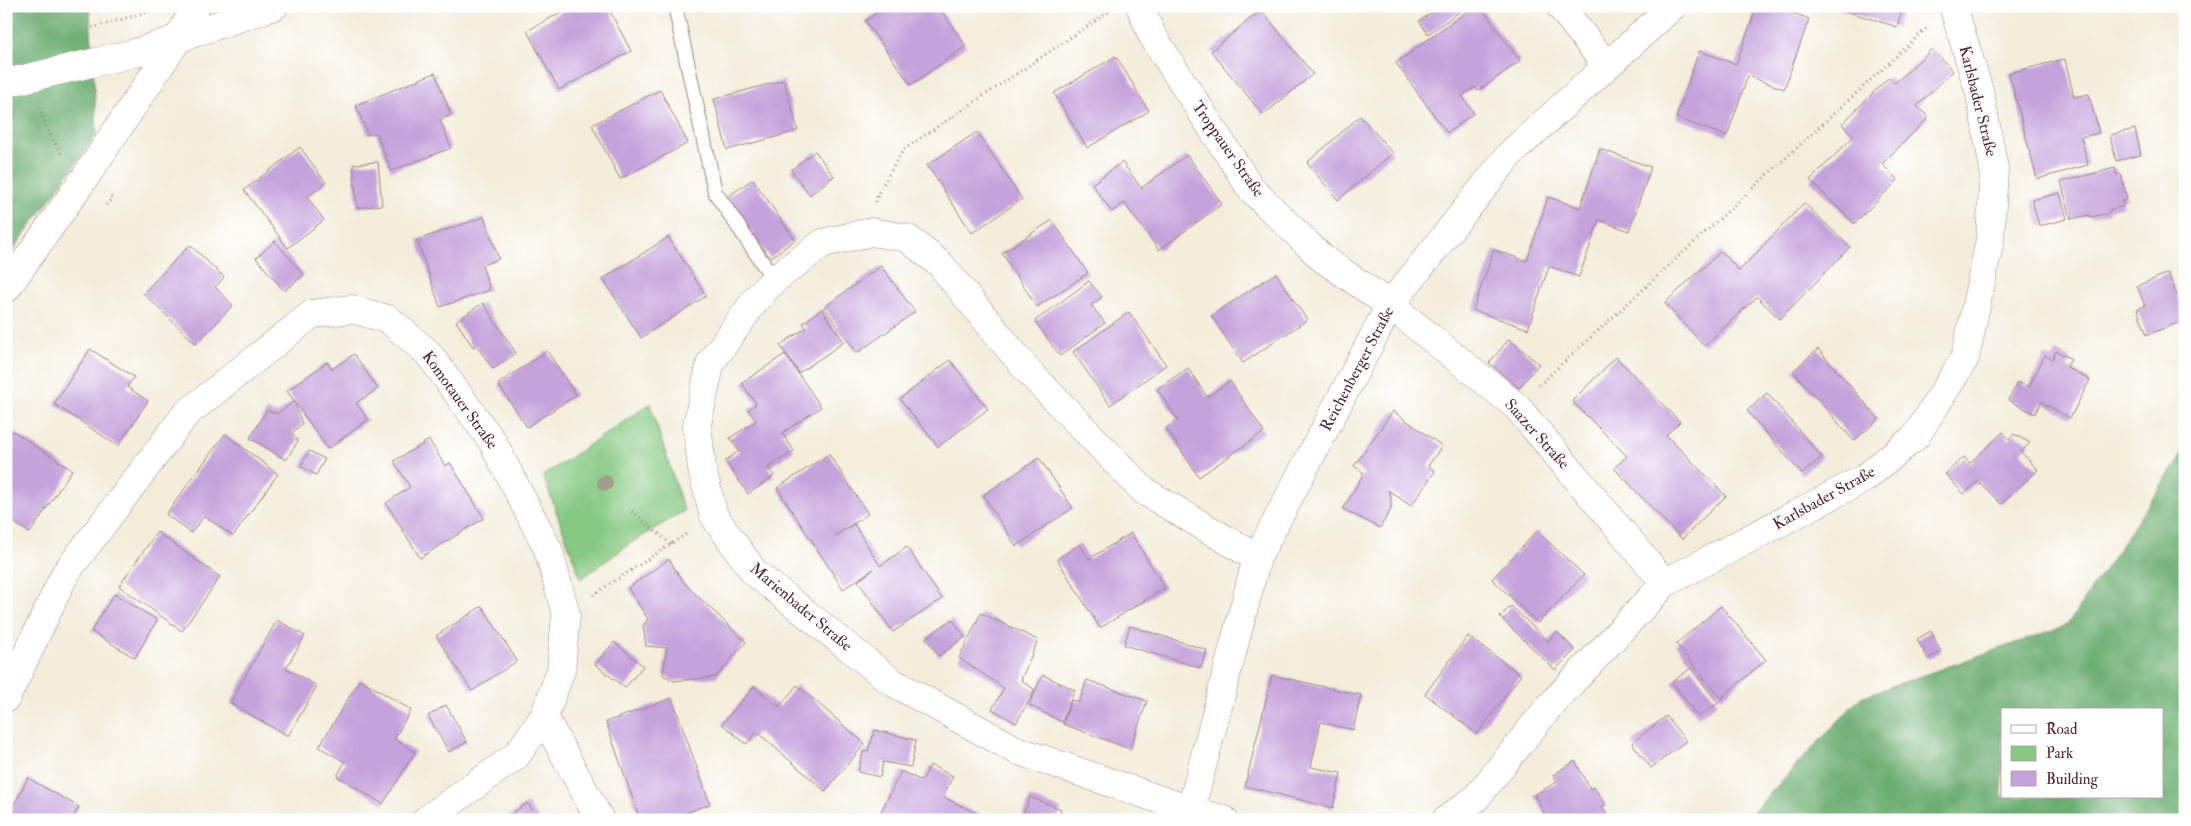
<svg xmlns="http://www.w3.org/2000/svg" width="2191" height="826" font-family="'IM FELL Double Pica',serif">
<rect width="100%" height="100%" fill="#fff"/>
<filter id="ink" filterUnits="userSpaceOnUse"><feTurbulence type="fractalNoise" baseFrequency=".02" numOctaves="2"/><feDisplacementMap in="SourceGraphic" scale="10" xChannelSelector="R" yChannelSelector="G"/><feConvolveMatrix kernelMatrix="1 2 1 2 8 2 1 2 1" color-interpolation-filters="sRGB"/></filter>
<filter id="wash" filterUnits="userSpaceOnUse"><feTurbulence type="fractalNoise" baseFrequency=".0096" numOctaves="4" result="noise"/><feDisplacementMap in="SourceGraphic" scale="20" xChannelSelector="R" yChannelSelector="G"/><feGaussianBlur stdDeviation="1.12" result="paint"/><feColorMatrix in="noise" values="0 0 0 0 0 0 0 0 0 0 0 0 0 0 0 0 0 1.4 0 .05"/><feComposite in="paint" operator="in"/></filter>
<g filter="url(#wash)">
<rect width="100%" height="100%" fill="#f3edda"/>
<path fill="#86c983" stroke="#687457" d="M650,404L684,511L631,543L581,579L543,476Z"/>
<path fill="#6cad71" stroke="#5b664e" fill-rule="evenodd" d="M6,6H87L90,12L97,134L6,260Z
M2185,414V820H1745L1861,697L2067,625L2182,455ZM2002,710H2162V797H2002Z"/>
<g id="blocks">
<path fill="#c4a2db" d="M572,6H607L631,51L559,90L527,31Z
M698,6H715L716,7L700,11Z
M887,6H938L966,46L911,85L865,21Z
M1441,6H1468L1428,34L1419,21Z
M1474,6H1480L1520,61L1478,91L1475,87L1462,96L1474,113L1447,133L1396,63Z
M1757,6H1775L1809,19L1784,89L1748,76L1727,136L1676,118L1699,51L1736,64Z
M1830,6H1903L1897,27Z
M1261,10L1313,74L1263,115L1211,51Z
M1932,49L1953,71L1917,106L1929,117L1882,164L1898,180L1854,224L1810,180L1854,136L1842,124L1889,77L1895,83Z
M1116,56L1149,111L1087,148L1054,93Z
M2065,59L2074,97L2089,94L2099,133L2081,137L2088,165L2037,179L2009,73Z
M435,73L451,115L440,120L451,148L391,171L376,133L368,135L356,105Z
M784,80L798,131L727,150L714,99Z
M660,90L688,143L620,179L592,125Z
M1360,116L1393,153L1338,200L1307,163Z
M2135,129L2141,155L2116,161L2110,135Z
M977,132L1022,199L972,233L927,165Z
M300,147L326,183L307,197L324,220L288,248L244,190Z
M1600,149L1651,167L1629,231L1599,220L1579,277L1549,266L1528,329L1473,310L1494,250L1527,261L1548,197L1580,208Z
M815,151L834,176L810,195L791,170Z
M1187,155L1222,204L1159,250L1124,203L1112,212L1092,184L1122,162L1141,188Z
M378,162L382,205L357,208L353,164Z
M2115,168L2117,175L2121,174L2127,199L2122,201L2124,206L2109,210L2110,213L2090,217V215L2071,219L2061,182Z
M753,179L795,240L770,258L727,197Z
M2060,193L2067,219L2039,226L2032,200Z
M1804,203L1850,247L1780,319L1757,297L1704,346L1665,303L1721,251L1739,271Z
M484,217L499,259L482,265L490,290L440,307L417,240Z
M1052,220L1088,273L1037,307L1002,253Z
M668,237L706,296L641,338L603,279Z
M275,241L304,275L284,291L256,258Z
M190,245L224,277L215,287L233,305L196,344L143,293Z
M881,266L915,312L857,353L824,307Z
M1276,273L1307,320L1243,363L1211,316Z
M2168,273L2185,315V320L2147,335L2137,309L2145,306L2137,286Z
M1089,281L1102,297L1091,305L1105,323L1060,356L1035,321Z
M483,303L516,353L493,369L476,345L473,347L456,321Z
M822,309L844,342L799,373L780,345L806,328L803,323Z
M1129,312L1166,365L1110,405L1073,352Z
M1509,339L1539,364L1519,388L1489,363Z
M90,349L134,377L127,387L148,401L118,446L54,404Z
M1818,349L1879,419L1854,441L1793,371Z
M547,351L576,395L527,427L498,384Z
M2056,351L2071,359L2067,367L2090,380L2070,418L2041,402L2035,414L2008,400L2018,382L2029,387L2045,355L2052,359Z
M354,354L378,389L356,403L368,420L328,449L287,391L327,362L332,369Z
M785,354L821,407L782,433L794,451L768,468L774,476L748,494L725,461L739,451L730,438L756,421L748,410L756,404L742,383Z
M1616,357L1680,422L1666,435L1726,496L1682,539L1614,468L1627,456L1572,401Z
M950,360L988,409L938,447L900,399Z
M1188,368L1207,397L1230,381L1264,432L1199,477L1166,428L1178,420L1157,389Z
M1767,393L1822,457L1802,474L1747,411Z
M294,401L302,424L292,433L298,441L286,460L250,438L267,410L277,414Z
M1393,411L1442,446L1428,466L1435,471L1411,506L1388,490L1391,497V509L1380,528L1343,509L1364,473L1354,466Z
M13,431L72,470L30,533L6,517V441Z
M2003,432L2009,440L2014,434L2030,443L2021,452L2038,470L2001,504L1978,481L1964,494L1945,474L1964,457L1970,463Z
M225,434L278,474L233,536L204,516L191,533L166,514Z
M429,440L445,466L450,463L484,518L420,558L386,503L410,487L394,461Z
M309,451L325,459L316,475L301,466Z
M829,454L868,514L835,536L854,524L880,566L907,547L942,599L893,632L858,581L874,569L843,589L777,488Z
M1039,458L1073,508L1016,546L983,495Z
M1537,531L1584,575L1538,623L1492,579Z
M157,532L220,577L182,631L119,586Z
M1131,533L1165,588L1100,628L1057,559L1080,544L1089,559Z
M669,559L684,583L746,642L716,677L674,681L663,675L667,648L646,646L643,625L648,619L628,588Z
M114,594L157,620L135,658L91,631Z
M482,606L517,661L472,691L436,636Z
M1511,606L1548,641L1557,632L1575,650L1555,670L1500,617Z
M1721,606L1766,660L1721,698L1676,644Z
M981,613L1038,640L1021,680L1035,690L1016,723L992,709L1004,688L959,658Z
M952,619L965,637L939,656L926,638Z
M277,620L305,636L286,668L317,686L288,736L230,703Z
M1130,626L1207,650L1201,668L1124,645Z
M1931,631L1941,652L1928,659L1917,639Z
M1468,636L1521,675L1477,734L1425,694Z
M614,642L643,666L625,688L595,664Z
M1691,668L1718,703L1698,717L1672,682Z
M1043,675L1075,690L1062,722L1029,705Z
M1272,675L1361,695L1353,730L1321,722L1311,767L1341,773L1333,808L1245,786Z
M360,679L411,710L394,739L415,752L383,804L337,776L345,762L319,747Z
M1087,680L1147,701L1130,749L1063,724L1071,700L1079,702Z
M797,685L865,744L825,791L757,732L746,744L722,724L754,686L779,707Z
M672,698L710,804L666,820H640L606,722Z
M446,705L467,742L449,752L428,716Z
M1666,716L1686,741L1651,768L1632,743Z
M875,730L916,740L911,767L883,762L880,777L858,772L863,752L868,751Z
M1575,761L1590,789L1594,787L1606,805L1602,806L1610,820H1548L1534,795L1557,782L1553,775Z
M930,765L953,776L943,797L991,820H882L878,818L901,771L922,781Z
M28,778L79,807L72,820H6Z
M1030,797L1061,809L1057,820H1021Z
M527,803L540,820H503Z"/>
</g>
</g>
<g filter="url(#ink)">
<use href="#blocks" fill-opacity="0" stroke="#9e8682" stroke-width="1"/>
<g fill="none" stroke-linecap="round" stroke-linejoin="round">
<defs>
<path id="service" d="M675,6L715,192L774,280"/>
<path id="minor" d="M1140,6L1152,35L1251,189L1322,258L1390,305L1516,406L1665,583
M1560,6L1606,65
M178,39L196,6
M6,698L65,574L186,414L312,314L351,309L388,319L428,353L492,441L548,549L566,614L561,670L544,717L516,756L426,820
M544,717L600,820
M1188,820L1257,558L1390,305L1510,154L1673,6
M1224,820L1190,810L1016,750L892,682L754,572L714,516L702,469L697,424L711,362L756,299L774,280L823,243L871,232L907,238L940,264L1028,371L1144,491L1257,558
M1446,820L1476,798L1548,708L1665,583L1865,478L1916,436L1965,358L1990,240L1994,169L1980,94L1953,6"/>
<path id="tertiary" d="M6,289L86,176L178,39"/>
<path id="secondary" d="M6,83L135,53L274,6"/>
</defs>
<use href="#service" stroke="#9e8682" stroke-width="16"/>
<use href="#minor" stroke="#9e8682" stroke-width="29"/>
<use href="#tertiary" stroke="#9e8682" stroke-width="29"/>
<use href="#secondary" stroke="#9e8682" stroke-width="29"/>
<path stroke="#9e8682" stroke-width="3" stroke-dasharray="1 4" stroke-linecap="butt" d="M92,28L158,9
M40,107L45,125L62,155
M876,202L878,193L903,150L1110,11
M106,205L112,198L109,195
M6,327L12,319
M1539,385L1928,27
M632,511L671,544
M593,595L688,533"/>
<use href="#service" stroke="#fff" stroke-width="14"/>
<use href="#minor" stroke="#fff" stroke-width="28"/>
<use href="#tertiary" stroke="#fff" stroke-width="28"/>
<use href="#secondary" stroke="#fff" stroke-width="28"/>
</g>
<circle fill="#a29c8b" cx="605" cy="483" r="8"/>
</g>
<g text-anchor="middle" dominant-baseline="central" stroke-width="4" stroke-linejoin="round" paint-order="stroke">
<g font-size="16" fill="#4a1f2b" stroke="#fff">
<text transform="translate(1978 101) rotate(76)">Karlsbader Straße</text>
<text transform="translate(1228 149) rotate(55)">Troppauer Straße</text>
<text transform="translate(1357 369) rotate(-62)">Reichenberger Straße</text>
<text transform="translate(460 400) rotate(54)">Komotauer Straße</text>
<text transform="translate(1537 434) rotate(48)">Saazer Straße</text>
<text transform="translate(1824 498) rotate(-29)">Karlsbader Straße</text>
<text transform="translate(801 607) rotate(40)">Marienbader Straße</text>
</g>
</g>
<rect width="2191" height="826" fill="none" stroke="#fff" stroke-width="25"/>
<rect x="2001" y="708" width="162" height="90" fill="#ffffff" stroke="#b7a5aa"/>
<rect x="2011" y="725" width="25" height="8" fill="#ffffff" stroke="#b7a5aa"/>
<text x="2046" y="734" font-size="15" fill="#4a1f2b">Road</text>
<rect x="2011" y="746" width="25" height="15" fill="#86c983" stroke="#b7a5aa"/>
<text x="2046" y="758" font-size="15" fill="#4a1f2b">Park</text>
<rect x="2011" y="771" width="25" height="15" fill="#c4a2db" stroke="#b7a5aa"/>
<text x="2046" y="784" font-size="15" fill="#4a1f2b">Building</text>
</svg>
